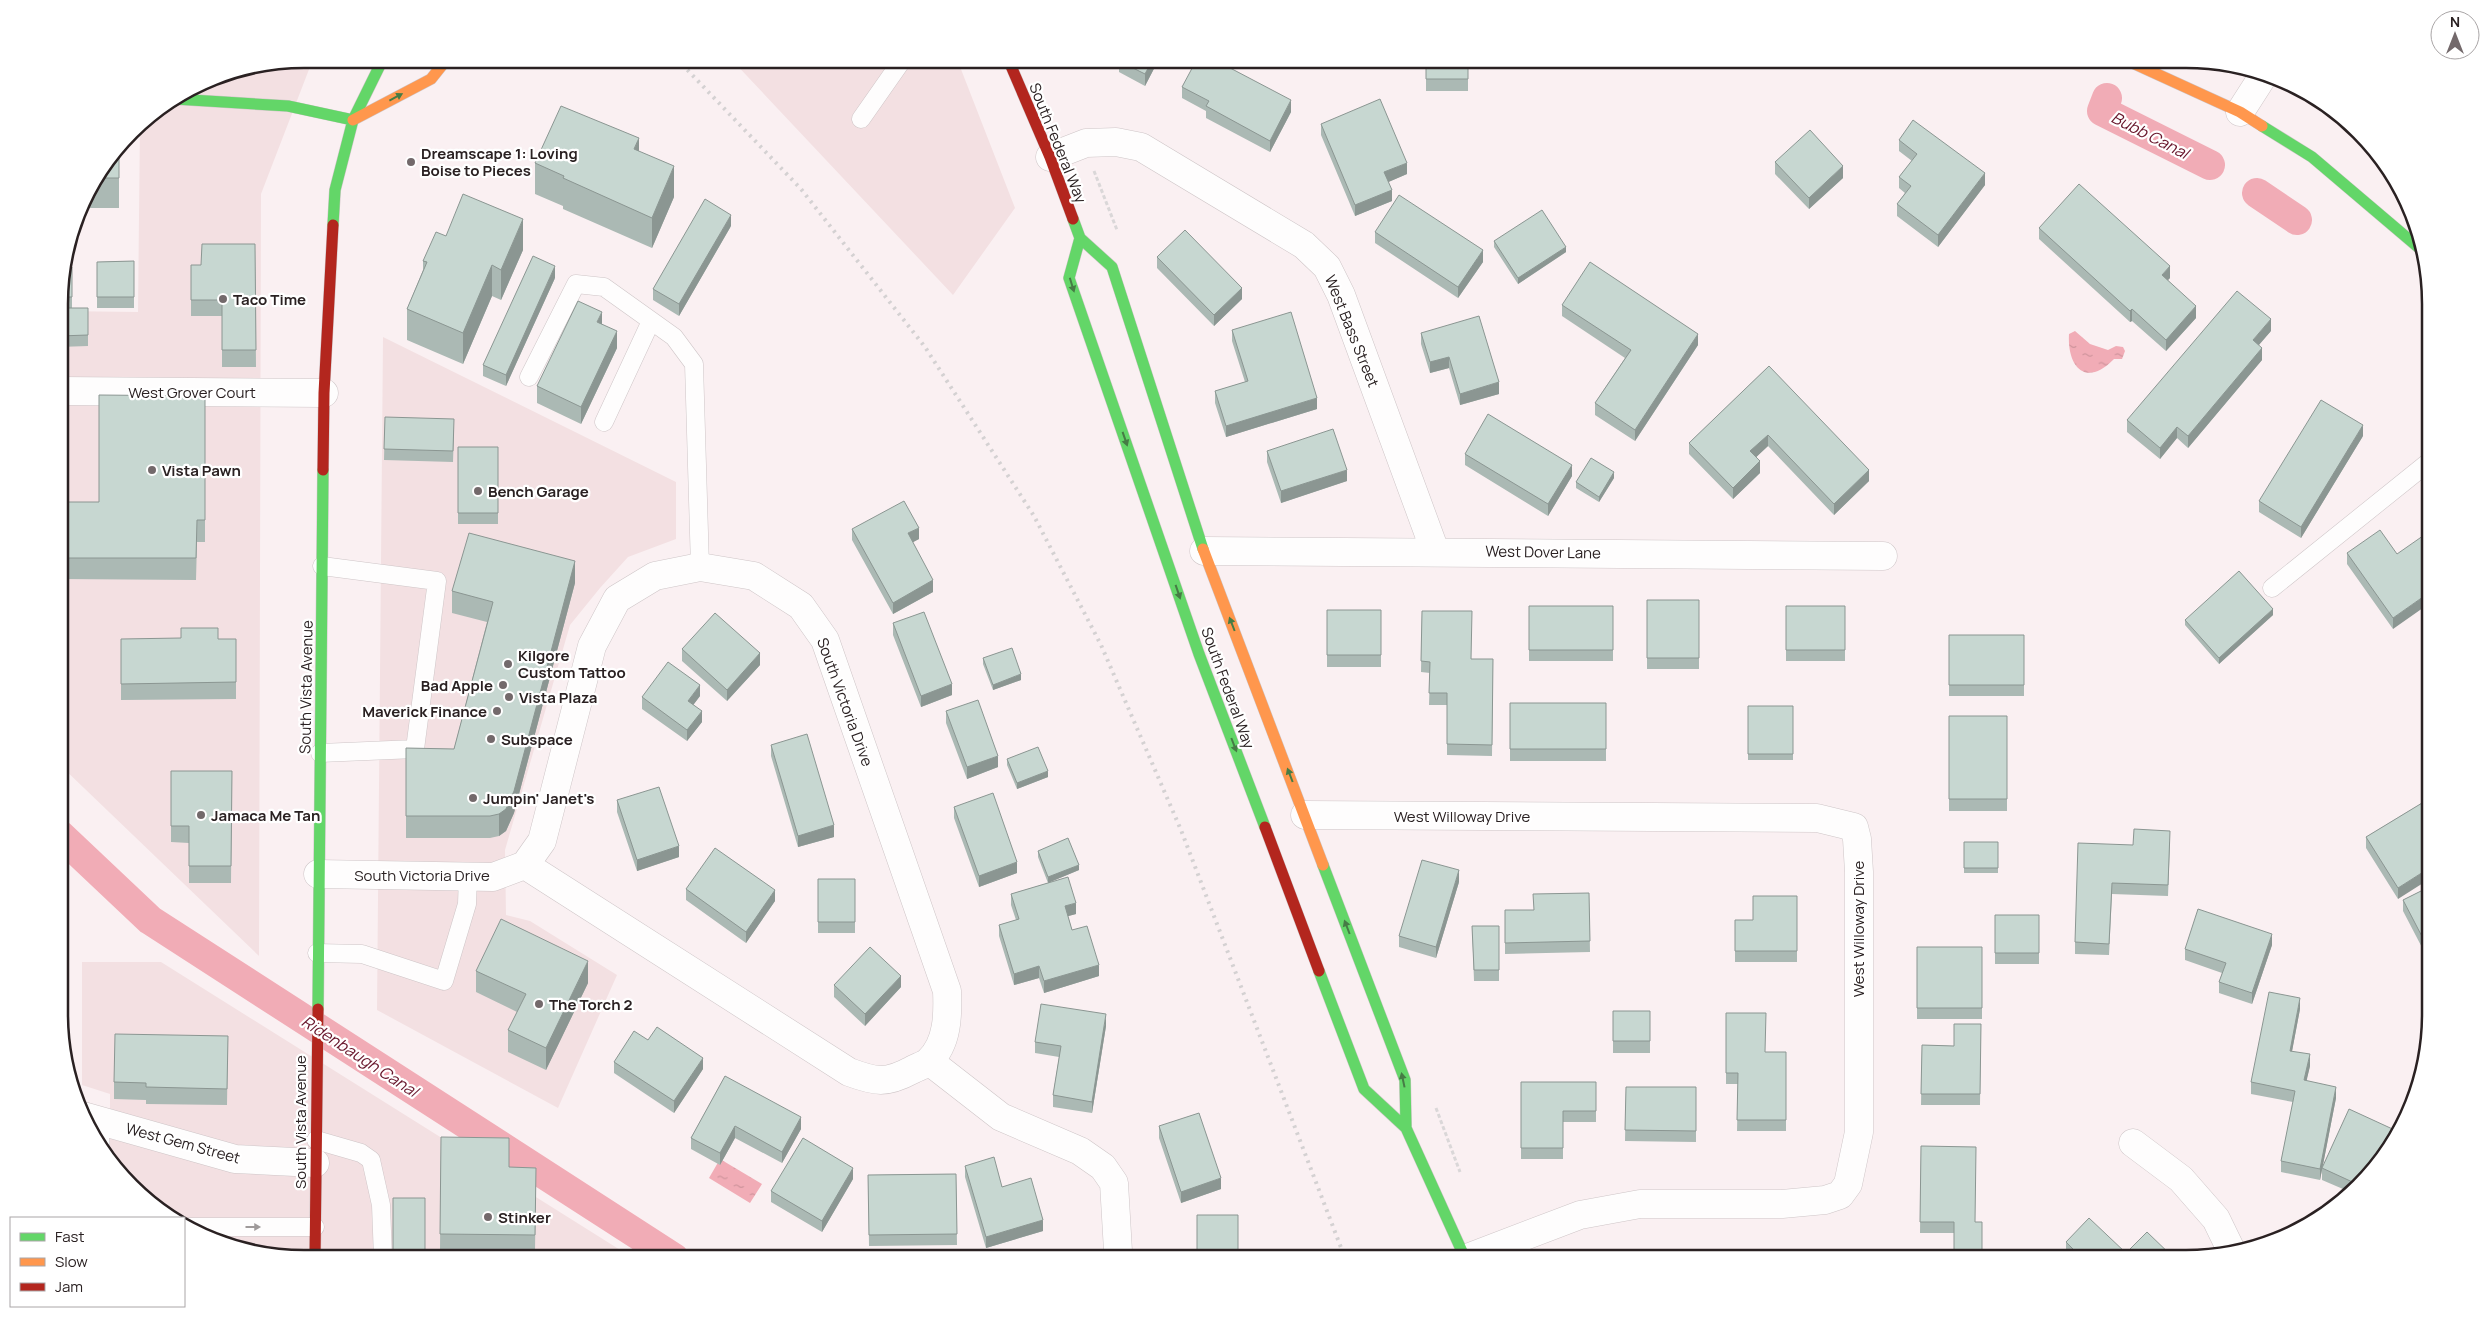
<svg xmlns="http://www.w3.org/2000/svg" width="2490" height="1317" font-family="Manrope,sans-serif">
<defs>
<pattern id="water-ripples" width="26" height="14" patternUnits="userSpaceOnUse" patternTransform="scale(1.25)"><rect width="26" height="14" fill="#f1acb6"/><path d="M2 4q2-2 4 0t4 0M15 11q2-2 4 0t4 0" fill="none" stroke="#cf949c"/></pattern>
</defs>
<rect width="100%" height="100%" fill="#faf0f2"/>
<path fill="#f3e0e2" d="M304,59H313L261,194L259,956L60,765L59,311L138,312L140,123L142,120L210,77Z
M731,59H957L1015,208L953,295Z
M383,337L676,482V539L628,557L600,588L570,625L505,850L506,915L530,921L617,975L558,1108L377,1010Z
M82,962H161L633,1258H304L241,1250L195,1233L184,1225V1218H173L142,1198L110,1163V1094L82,1085Z"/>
<path fill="url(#water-ripples)" d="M2075,331L2090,344L2108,350L2116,346L2123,347L2125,351L2122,359H2114C2086,388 2067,367 2069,334Z
M720,1159L762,1184L750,1203L709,1178Z"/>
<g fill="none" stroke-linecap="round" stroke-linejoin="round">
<path stroke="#f1acb6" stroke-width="30" d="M2107,98L2102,111L2210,165
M2257,193L2297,220
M60,835L150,920L674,1258"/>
<defs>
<path id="lane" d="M861,119L903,59
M529,377L576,284L604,287L674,337L694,364L700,567
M604,422L651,321
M2272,588L2430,461
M320,753L415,749L437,581L322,566
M317,953L362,954L444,981L467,904L468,876
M100,1120V1145
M316,1140L361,1153L371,1160L381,1205L383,1258
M187,1227H315"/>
<path id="street" d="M2240,112L2265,73
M1050,157L1086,143L1116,142L1141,147L1304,245L1327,267L1341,295L1435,551
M60,391L324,393
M1204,551L1883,556
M1305,815L1817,818L1854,827L1857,839L1859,872V1132L1848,1184L1840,1195L1825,1200L1782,1204H1640L1580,1215L1467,1258
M318,874L493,877L525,865L542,841L592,646L617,599L655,576L700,567L754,576L801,606L825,640L947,991C948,1014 948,1043 929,1061C925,1065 917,1067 912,1070C886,1084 876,1082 849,1072L525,865
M929,1061L1001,1117L1080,1151L1103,1167L1114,1183L1118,1251
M83,1116L235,1159L315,1163
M2133,1143L2181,1179L2216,1219L2232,1252"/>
<path id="fast" d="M175,99L288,106L353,120
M2262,126L2312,157L2425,253
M1073,219L1080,238L1112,267L1203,549
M333,225L335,190L353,120L383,59
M1080,238L1069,278L1199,654L1265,827
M1323,865L1405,1080L1406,1128
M1319,971L1364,1089L1406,1128L1465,1258
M318,1009L323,470"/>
<path id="slow" d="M2124,59L2240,112L2262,126
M353,120L431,79L447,59
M1203,549L1323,865"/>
<path id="jam" d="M1008,59L1050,157L1073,219
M323,470L324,393L333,225
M1265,827L1319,971
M315,1258L318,1009"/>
</defs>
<use href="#lane" stroke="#cec5c7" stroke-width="19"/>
<use href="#street" stroke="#cec5c7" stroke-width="29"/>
<use href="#fast" stroke="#cec5c7" stroke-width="12"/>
<use href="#slow" stroke="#cec5c7" stroke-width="12"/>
<use href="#jam" stroke="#cec5c7" stroke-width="12"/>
<path stroke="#dad7d8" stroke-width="3" stroke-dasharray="4 2.5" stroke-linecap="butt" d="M1094,171L1117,230
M1436,1108L1460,1172"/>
<use href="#lane" stroke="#fefdfd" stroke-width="18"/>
<use href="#street" stroke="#fefdfd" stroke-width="28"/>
<use href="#fast" stroke="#63d668" stroke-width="11"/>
<use href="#slow" stroke="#ff974d" stroke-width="11"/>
<use href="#jam" stroke="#b3261e" stroke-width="11"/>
<path stroke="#d4d1d2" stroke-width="4" stroke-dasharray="2.5 5" stroke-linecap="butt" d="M677,59L801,189L925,347L1034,516L1101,645L1181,830L1345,1258"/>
</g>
<path fill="#abb9b4" d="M1159,59L1145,86L1119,72V61Z
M1426,59H1468V91H1426Z
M1182,87L1291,112L1270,152L1206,118V111L1182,98Z
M1321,124L1407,174L1388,182L1392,201L1355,216L1321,135Z
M1899,140L1985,185L1938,247L1897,216V204L1905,193L1899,188V177L1912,161L1899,151Z
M119,149V208H81L84,195Z
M639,151L674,197L652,248L563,209V206L535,194V163Z
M1775,162L1843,178L1809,209L1775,174Z
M731,226L679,316L653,300V289Z
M2039,228L2170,278L2168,280L2196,318L2166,351L2132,321L2130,322L2039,239Z
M1375,232L1483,262L1458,298L1375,243Z
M446,236L523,250L501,300L492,296L463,364L407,340V309L423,270V261Z
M1494,241L1566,252L1518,284L1494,247Z
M255,244L256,367H222V316H191V265H201Z
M1157,257L1242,299L1214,326L1157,268Z
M134,261V308H97V262Z
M72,267V308H59V288Z
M555,278L506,386L483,376V365Z
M1562,305L1698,345L1635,441L1595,415V403L1625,358L1562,316Z
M59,308H88V346L59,347Z
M602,324L617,348L581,424L537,403V386Z
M1232,330L1317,409L1226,437L1215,403V391L1245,382L1232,341Z
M2271,331L2258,345L2262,360L2188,448L2177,438L2160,459L2127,432V420Z
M1421,333L1499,394L1460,405L1449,368L1430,373L1421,344Z
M1769,366L1869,481L1834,515L1768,446L1756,457L1760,473L1733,499L1689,454V443Z
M205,396V542H197L196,580L60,579V502H99Z
M385,417L454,430L453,462L384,460Z
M2363,436L2301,538L2259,512V501Z
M458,447H498V524H458Z
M1267,451L1347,481L1281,503L1267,462Z
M1465,454L1572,476L1548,516L1465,465Z
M1614,478L1599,502L1576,488V482Z
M852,529L919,539L912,542L933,592L893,614L852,540Z
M2347,553L2397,554L2393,629L2347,564Z
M575,583L514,813L506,831L499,836L490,838H406V748L454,749L487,622L452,613V591Z
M1647,600H1699V669H1647Z
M1529,606H1613V661H1529Z
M1786,606H1845V661H1786Z
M1327,610H1381V667H1327Z
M1422,611L1471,659H1493L1492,756L1447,755V705H1429L1430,673L1421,672Z
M2273,615L2219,664L2185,625V620Z
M893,623L952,695L921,707L893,635Z
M60,628H65V695H60Z
M1949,635H2024V696H1949Z
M2430,636V660L2424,652V640Z
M121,639H236V699L121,700Z
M682,649L760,665L727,701L682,661Z
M983,658L1021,680L993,690L983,664Z
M700,696L693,705L702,722L687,741L642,709V697Z
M1510,703H1606V761H1510Z
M1748,706H1793V760H1748Z
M946,711L998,767L967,779L946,723Z
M1949,716H2007V811H1949Z
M771,745L834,837L798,847L771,756Z
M1007,759L1048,777L1017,789L1007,765Z
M171,771H232L231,883H189V843L171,842Z
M617,800L679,857L637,871L617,812Z
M2427,800L2398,899L2366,848V837Z
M954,807L1017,873L979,887L954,818Z
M1964,842H1998V873H1964Z
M2170,842L2168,896L2112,894L2109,955L2075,954V942L2133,845Z
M1038,851L1079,870L1050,882L1076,914L1068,916L1072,930L1099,976L1044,993L1039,978L1014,985L999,936V925L1016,920L1011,905V894L1048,883L1038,857Z
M818,879H855V933H818Z
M1459,882L1436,958L1399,947V936Z
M2431,886L2428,959L2403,911V900Z
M686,889L775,901L746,943L686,900Z
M1589,893L1590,952L1505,954V910H1534Z
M1797,896V962H1735V920H1753Z
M1995,915H2039V964H1995Z
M1472,926H1499V981H1474Z
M2272,945L2252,1004L2219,993V982L2222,973L2185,960V949Z
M1917,947H1982V1019H1917Z
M476,971L588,983L546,1070L508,1052V1030L517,1012L476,992Z
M834,985L901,987L865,1026L834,997Z
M2300,1009L2292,1051L2310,1066L2306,1081L2336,1098L2320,1180L2281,1172V1161L2293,1102L2251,1094V1082Z
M1613,1011H1650V1053H1613Z
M1726,1013L1765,1052H1786V1131H1737L1738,1084H1726Z
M1981,1024L1980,1105H1921L1922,1045L1954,1046Z
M1106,1026L1092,1113L1053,1107V1095L1059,1057L1035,1053V1042Z
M228,1036L227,1105L146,1104V1100L114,1099V1082Z
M648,1040L703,1069L674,1113L614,1073V1062Z
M725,1076L801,1129L782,1163L735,1138L720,1165L691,1149V1138Z
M1521,1082H1596V1122H1563V1159H1521Z
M1626,1087H1696V1142L1625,1141Z
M1159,1126L1221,1189L1181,1203L1159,1138Z
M441,1137L509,1167L536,1168L535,1252L440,1250Z
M1921,1146L1975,1222H1982V1258H1954V1233H1920Z
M965,1166L1002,1187L1043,1231L986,1248L965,1177Z
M2322,1168L2370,1175L2350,1192L2322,1180Z
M956,1174L957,1245L869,1246L868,1175Z
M853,1179L822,1232L771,1202V1191Z
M393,1198H425V1258H393Z
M2066,1242L2126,1253L2174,1258H2070L2066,1254Z"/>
<path fill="#8b9692" d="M1153,59H1159L1145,86V74Z
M1291,100V112L1270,152V141Z
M639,138V168L634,149Z
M1407,163V174L1384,184V172Z
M674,166V197L652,248V218Z
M1843,166V178L1809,209V198Z
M1985,173V185L1938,247V235Z
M1392,190V201L1355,216V205Z
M731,215V226L679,316V304Z
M523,219V250L501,300V270Z
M1566,247V252L1518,284V278Z
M1483,250V262L1458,298V287Z
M492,265V296L463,364V333Z
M555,266V278L506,386V375Z
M2170,266V278L2162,286V275Z
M1242,288V299L1214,326V315Z
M2196,306V318L2166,351V340Z
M2132,309V321L2130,322V311Z
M602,312V328L597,322Z
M2271,319V331L2253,352V340Z
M617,331V348L581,424V407Z
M1698,334V345L1635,441V430Z
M2262,348V360L2188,448V436Z
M1449,357V368L1430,373V362Z
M1499,382V394L1460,405V394Z
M1317,398V409L1226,437V426Z
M2363,425V436L2301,538V527Z
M2177,427V438L2160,459V448Z
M1768,435V446L1750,463V451Z
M1760,461V473L1733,499V488Z
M1572,465V476L1548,516V504Z
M1347,470V481L1281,503V491Z
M1869,470V481L1834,515V504Z
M1614,472V478L1599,502V497Z
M919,528V539L908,545V533Z
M575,561V583L514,813L506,831L499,836V814Z
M933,580V592L893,614V603Z
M2430,592V603L2393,629V618Z
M2273,609V615L2219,664V658Z
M760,653V665L727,701V690Z
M1021,674V680L993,690V685Z
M952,684V695L921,707V696Z
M700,685V696L688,712V701Z
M702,711V722L687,741V730Z
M998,756V767L967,779V767Z
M1048,771V777L1017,789V783Z
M834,825V837L798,847V836Z
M679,846V857L637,871V860Z
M1017,862V873L979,887V876Z
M1079,865V870L1048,883V877Z
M2431,867V878L2398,899V888Z
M1459,870V882L1436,958V947Z
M775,890V901L746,943V932Z
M1076,903V914L1065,917V906Z
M2272,934V945L2252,1004V993Z
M2431,946V958L2428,959V948Z
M588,961V983L546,1070V1048Z
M1099,965V976L1044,993V981Z
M1039,966V978L1014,985V974Z
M901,976V987L865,1026V1014Z
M2300,998V1009L2290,1062V1051Z
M1106,1014V1026L1092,1113V1102Z
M2310,1054V1066L2304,1092V1080Z
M703,1058V1069L674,1113V1101Z
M2336,1087V1098L2320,1180V1169Z
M801,1117V1129L782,1163V1152Z
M735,1126V1138L720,1165V1153Z
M853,1168V1179L822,1232V1221Z
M1221,1178V1189L1181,1203V1192Z
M1043,1220V1231L986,1248V1237Z"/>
<path fill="#c7d7d1" stroke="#8b9692" d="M1120,59H1153L1145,74L1119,61Z
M1197,59H1213L1291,100L1270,141L1206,106L1209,101L1182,87Z
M1426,59H1468V79H1426Z
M1380,99L1407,163L1384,172L1392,190L1355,205L1321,124Z
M561,106L639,138L634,149L674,166L652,218L563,178L564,176L535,163Z
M1913,120L1985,173L1938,235L1897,204L1911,186L1899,177L1917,154L1899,140Z
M1810,130L1843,166L1809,198L1775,162Z
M119,149V178H97Z
M2079,184L2170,266L2162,275L2196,306L2166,340L2132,309L2130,311L2039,228Z
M463,194L523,219L501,270L492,265L463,333L407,309L427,262L423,261L436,232L446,236Z
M1399,195L1483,250L1458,287L1375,232Z
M705,199L731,215L679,304L653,289Z
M1542,210L1566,247L1518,278L1494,241Z
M1185,230L1242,288L1214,315L1157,257Z
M202,244H255L256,350H222V300H191V265H201Z
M533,256L555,266L506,375L483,365Z
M134,261V297H97V262Z
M1590,262L1698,334L1635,430L1595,403L1631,350L1562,305Z
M65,267H72V297H59V288Z
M2237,291L2271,319L2253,340L2262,348L2188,436L2177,427L2160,448L2127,420Z
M578,301L602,312L597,322L617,331L581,407L537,386Z
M59,308H88V335L59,336Z
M1291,312L1317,398L1226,426L1215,391L1248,381L1232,330Z
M1479,316L1499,382L1460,394L1449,357L1430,362L1421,333Z
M1769,366L1869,470L1834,504L1768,435L1750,451L1760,461L1733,488L1689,443Z
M99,395L205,396V520H197L196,558H60V502H99Z
M2321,400L2363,425L2301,527L2259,501Z
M1488,414L1572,465L1548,504L1465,454Z
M385,417L454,419L453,451L384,449Z
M1333,429L1347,470L1281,491L1267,451Z
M458,447H498V513H458Z
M1591,458L1614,472L1599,497L1576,482Z
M904,501L919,528L908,533L933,580L893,603L852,529Z
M2380,530L2397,554L2430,531V592L2393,618L2347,553Z
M469,533L575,561L514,791L506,809L499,814L490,816H406V748L454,749L493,602L452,591Z
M2239,571L2273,609L2219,658L2185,620Z
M1647,600H1699V658H1647Z
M1529,606H1613V650H1529Z
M1786,606H1845V650H1786Z
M1327,610H1381V655H1327Z
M1422,611H1472L1471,659H1493L1492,745L1447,744V693H1429L1430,662L1421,661Z
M924,612L952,684L921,696L893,623Z
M715,613L760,653L727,690L682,649Z
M60,628H65V684H60Z
M181,628H218V639H236V682L121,684V639L181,638Z
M1949,635H2024V685H1949Z
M2430,636V649L2424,640Z
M1012,648L1021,674L993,685L983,658Z
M668,662L700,685L688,701L702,711L687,730L642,697Z
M978,700L998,756L967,767L946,711Z
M1510,703H1606V749H1510Z
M1748,706H1793V754H1748Z
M1949,716H2007V799H1949Z
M807,734L834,825L798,836L771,745Z
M1038,747L1048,771L1017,783L1007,759Z
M171,771H232L231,866H189V826H171Z
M659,787L679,846L637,860L617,800Z
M993,793L1017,862L979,876L954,807Z
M2427,800L2431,806V867L2398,888L2366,837Z
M2134,829L2170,831L2168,885L2112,883L2109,944L2075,942L2078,843L2133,845Z
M1068,838L1079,865L1048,877L1038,851Z
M1964,842H1998V868H1964Z
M715,848L775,890L746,932L686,889Z
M1422,860L1459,870L1436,947L1399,936Z
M1068,877L1076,903L1065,906L1072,930L1087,926L1099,965L1044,981L1039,966L1014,974L999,925L1019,919L1011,894Z
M818,879H855V922H818Z
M2431,886V946L2428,948L2403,900Z
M1589,893L1590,941L1505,943V910H1534L1533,894Z
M1753,896H1797V951H1735V920H1753Z
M2198,909L2272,934L2252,993L2219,982L2226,963L2185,949Z
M1995,915H2039V953H1995Z
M501,919L588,961L546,1048L508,1030L526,994L476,971Z
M1472,926H1499V970H1474Z
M870,947L901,976L865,1014L834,985Z
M1917,947H1982V1008H1917Z
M2269,992L2300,998L2290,1051L2310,1054L2304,1080L2336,1087L2320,1169L2281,1161L2295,1091L2251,1082Z
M1041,1004L1106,1014L1092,1102L1053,1095L1061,1046L1035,1042Z
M1613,1011H1650V1041H1613Z
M1726,1013H1766L1765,1052H1786V1120H1737L1738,1073H1726Z
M61,1021L67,1022L66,1061H65L61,1045Z
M1954,1024H1981L1980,1094H1921L1922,1045L1954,1046Z
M657,1027L703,1058L674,1101L614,1062L634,1031L648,1040Z
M115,1034L228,1036L227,1089L146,1087V1083L114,1082Z
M725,1076L801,1117L782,1152L735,1126L720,1153L691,1138Z
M1521,1082H1596V1111H1563V1148H1521Z
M1626,1087H1696V1131L1625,1130Z
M2349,1109L2399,1132L2370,1175L2359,1185L2322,1168Z
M1199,1113L1221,1178L1181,1192L1159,1126Z
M441,1137L509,1138V1167L536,1168L535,1235L440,1234Z
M803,1138L853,1168L822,1221L771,1191Z
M1921,1146L1976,1147L1975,1222H1982V1253H1954V1222H1920Z
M994,1157L1002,1187L1031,1178L1043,1220L986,1237L965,1166Z
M956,1174L957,1234L869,1235L868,1175Z
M393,1198H425V1254H393Z
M1197,1215H1238V1258H1197Z
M2089,1218L2126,1253L2147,1232L2174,1258H2119L2118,1257L2117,1258H2082L2066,1242Z"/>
<defs><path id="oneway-solid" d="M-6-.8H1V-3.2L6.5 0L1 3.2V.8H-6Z" transform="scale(1.25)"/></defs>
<g fill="#467c45">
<use href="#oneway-solid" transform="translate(396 97) rotate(-28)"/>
<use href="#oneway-solid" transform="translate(1072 285) rotate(73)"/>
<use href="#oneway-solid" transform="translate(1125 439) rotate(71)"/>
<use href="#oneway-solid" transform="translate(1178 592) rotate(71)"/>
<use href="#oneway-solid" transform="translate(1232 624) rotate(-111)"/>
<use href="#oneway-solid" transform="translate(1234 745) rotate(69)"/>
<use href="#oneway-solid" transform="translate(1290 775) rotate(-111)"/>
<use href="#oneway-solid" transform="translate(1347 927) rotate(-111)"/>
<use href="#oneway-solid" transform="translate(1403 1080) rotate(-102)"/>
</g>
<use fill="#9f9a9a" href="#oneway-solid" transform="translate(253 1227)"/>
<g fill="#73696b" stroke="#fff" stroke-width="2">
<circle cx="411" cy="162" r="5"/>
<circle cx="223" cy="299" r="5"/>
<circle cx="152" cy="470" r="5"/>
<circle cx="478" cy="491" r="5"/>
<circle cx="508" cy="664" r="5"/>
<circle cx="503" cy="685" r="5"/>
<circle cx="509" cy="697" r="5"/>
<circle cx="497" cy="711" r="5"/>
<circle cx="491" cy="739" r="5"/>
<circle cx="473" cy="798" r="5"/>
<circle cx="201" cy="815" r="5"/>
<circle cx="539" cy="1004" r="5"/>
<circle cx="488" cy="1217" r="5"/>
</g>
<g text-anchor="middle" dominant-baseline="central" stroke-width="4.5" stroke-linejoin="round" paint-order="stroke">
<g font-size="15" fill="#2a2122" stroke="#fff">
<text transform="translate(1058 143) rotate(68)">South Federal Way</text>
<text transform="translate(1352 331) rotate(68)">West Bass Street</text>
<text x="192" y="392">West Grover Court</text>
<text transform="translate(1543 552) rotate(1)">West Dover Lane</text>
<text transform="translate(306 687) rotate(-89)">South Vista Avenue</text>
<text transform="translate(1228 688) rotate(70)">South Federal Way</text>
<text transform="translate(845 702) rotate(70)">South Victoria Drive</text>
<text x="1462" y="816">West Willoway Drive</text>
<text x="422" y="875">South Victoria Drive</text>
<text transform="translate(1858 929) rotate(-90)">West Willoway Drive</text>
<text transform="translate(300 1122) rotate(-90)">South Vista Avenue</text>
<text transform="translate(183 1143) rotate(15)">West Gem Street</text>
</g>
<g font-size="15" font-weight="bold" fill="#2a2122" stroke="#fff" text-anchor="start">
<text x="421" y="153">Dreamscape 1: Loving<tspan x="421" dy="17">Boise to Pieces</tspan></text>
<text x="233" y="299">Taco Time</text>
<text x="162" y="470">Vista Pawn</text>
<text x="488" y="491">Bench Garage</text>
<text x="518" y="655">Kilgore<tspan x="518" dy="17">Custom Tattoo</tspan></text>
<text x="493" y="685" text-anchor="end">Bad Apple</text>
<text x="519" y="697">Vista Plaza</text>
<text x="487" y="711" text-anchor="end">Maverick Finance</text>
<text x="501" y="739">Subspace</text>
<text x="483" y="798">Jumpin' Janet's</text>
<text x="211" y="815">Jamaca Me Tan</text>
<text x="549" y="1004">The Torch 2</text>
<text x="498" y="1217">Stinker</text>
</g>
<g font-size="16" font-style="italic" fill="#67142a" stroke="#fff">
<text transform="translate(2150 135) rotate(27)">Bubb Canal</text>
<text transform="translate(360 1056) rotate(33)">Ridenbaugh Canal</text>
</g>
</g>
<path d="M0 0H2490V1317H0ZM304 68H2186A236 236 0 0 1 2422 304V1014A236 236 0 0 1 2186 1250H304A236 236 0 0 1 68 1014V304A236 236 0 0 1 304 68Z" fill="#fff" fill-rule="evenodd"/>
<path fill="none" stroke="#2a2122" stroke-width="2.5" d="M304 68H2186A236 236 0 0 1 2422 304V1014A236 236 0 0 1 2186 1250H304A236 236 0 0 1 68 1014V304A236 236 0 0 1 304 68Z"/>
<rect x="10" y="1217" width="175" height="90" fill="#ffffff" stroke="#aaa6a7"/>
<rect x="20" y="1233" width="25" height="8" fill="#63d668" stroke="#aaa6a7"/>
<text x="55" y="1242" font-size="15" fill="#2a2122">Fast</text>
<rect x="20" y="1258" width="25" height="8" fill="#ff974d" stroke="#aaa6a7"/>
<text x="55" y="1267" font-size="15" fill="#2a2122">Slow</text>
<rect x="20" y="1283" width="25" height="8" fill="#b3261e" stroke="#aaa6a7"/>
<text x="55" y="1292" font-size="15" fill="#2a2122">Jam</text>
<g transform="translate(2455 35)"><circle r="24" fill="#ffffff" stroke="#aaa6a7"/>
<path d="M0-4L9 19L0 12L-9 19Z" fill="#73696b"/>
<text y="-8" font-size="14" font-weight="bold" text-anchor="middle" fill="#2a2122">N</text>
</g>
</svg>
